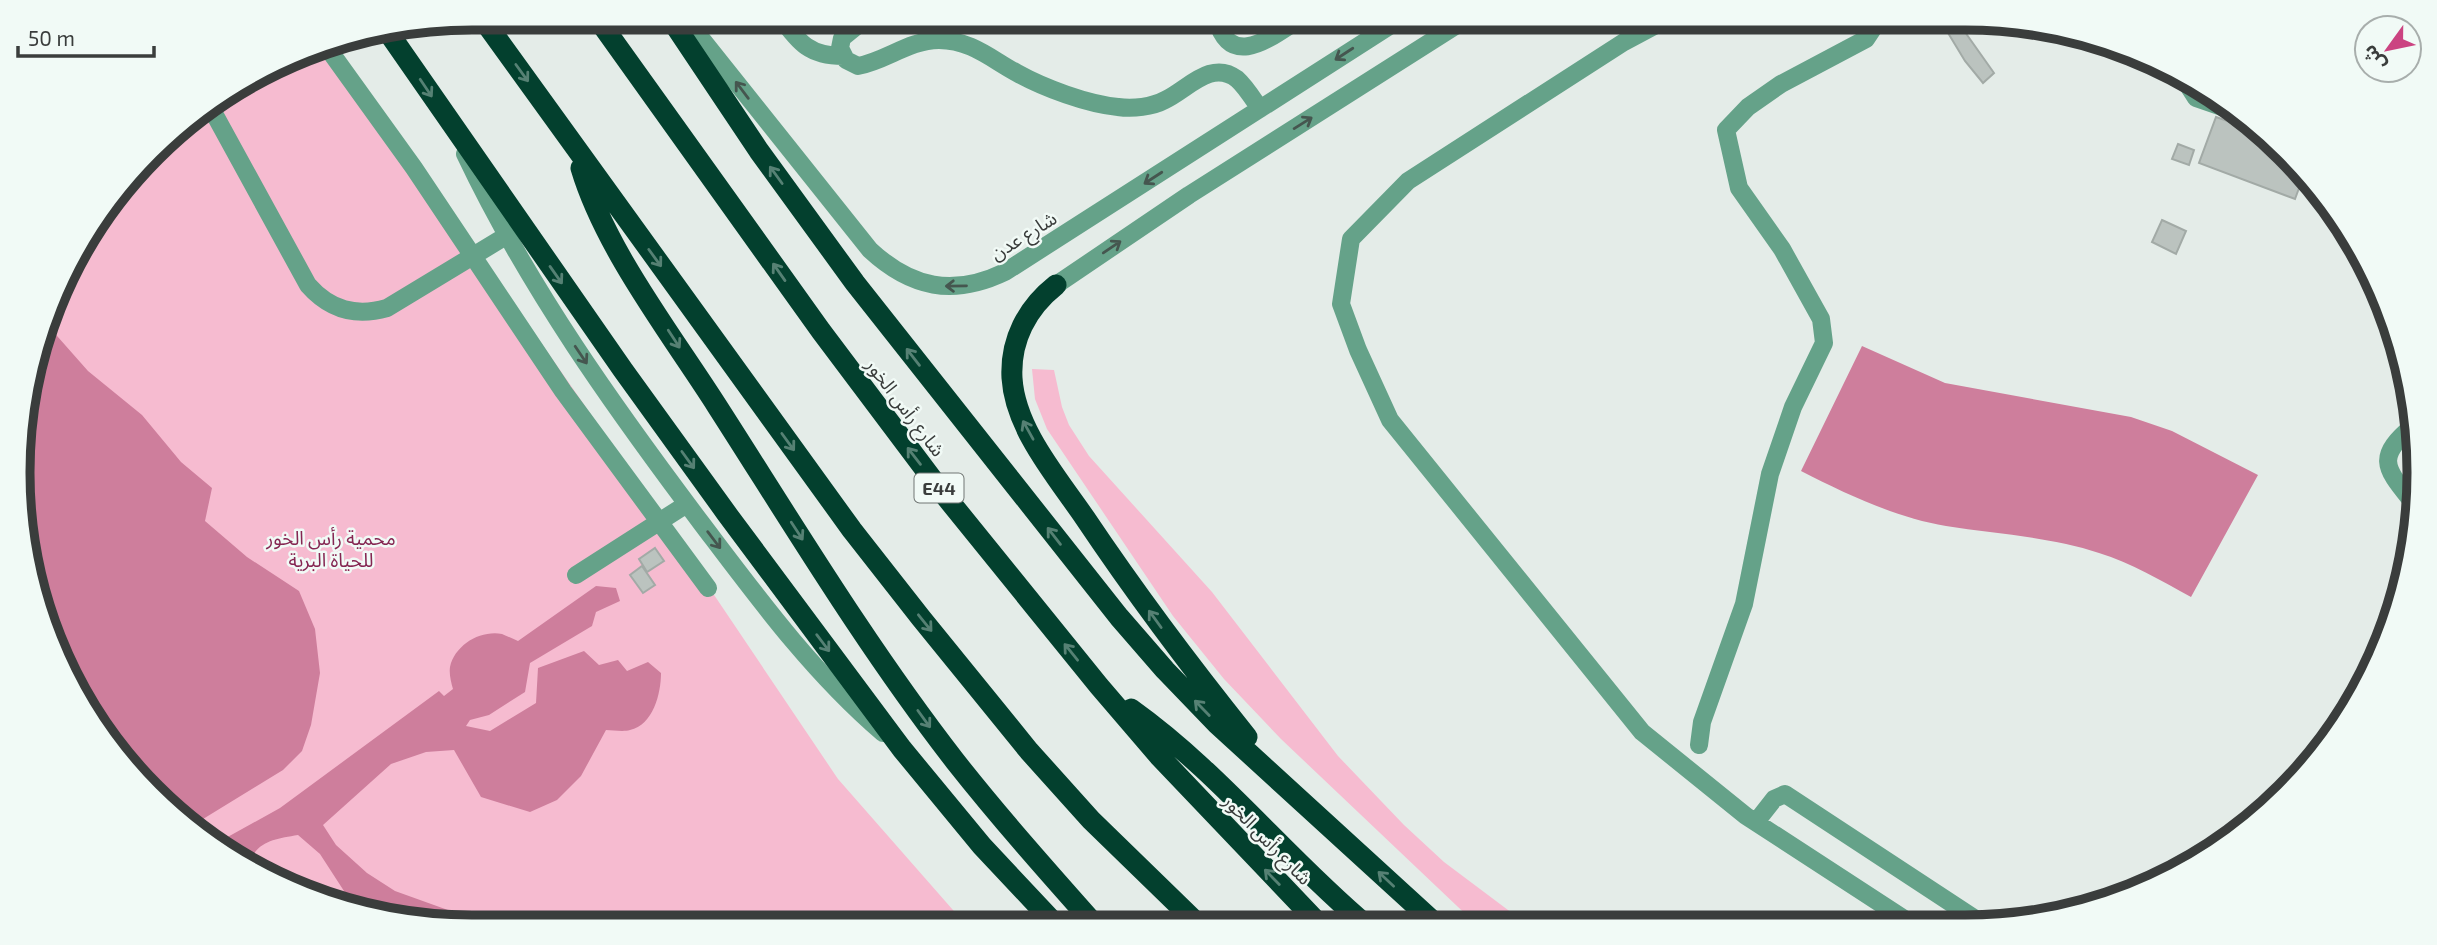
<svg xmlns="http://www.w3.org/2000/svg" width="2437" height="945" font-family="'Exo 2','Noto Sans Arabic',sans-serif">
<rect width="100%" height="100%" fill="#e4ece8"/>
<path fill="#f6bbd0" d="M331,41L640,485L838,779L967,926L473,927L327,903L195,833L79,700L26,561L21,413L78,245L173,130L326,42Z
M1032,369L1054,370L1062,407L1069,425L1089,456L1212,592L1338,756L1404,825L1444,862L1528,925H1477L1281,739L1224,679L1173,616L1047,429L1035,399Z"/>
<path fill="#ce7e9c" d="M50,328L88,371L142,415L181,462L212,488L205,521L247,557L299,591L315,629L320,673L311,725L302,751L283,770L190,827L79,700L26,561L21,413Z
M1862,346L1945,383L2131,417L2172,431L2258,475L2191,597C2162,581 2131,563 2099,553C2051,537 1997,534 1946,526C1897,518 1846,494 1801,471Z
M596,586L616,588L620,601L596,612L592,626L530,663L525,692L489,715L470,720L466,726L490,731L536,703L538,668L584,651L599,665L618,660L627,671L648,662L661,673C661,694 653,725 630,730C623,732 613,730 606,730L581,776L557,800L530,812L481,797L454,750L426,752L391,764L323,825L336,845L367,873L395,891L484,923L537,917L597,927H473L355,908L320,854L298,835C276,839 259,840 249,862L215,844L280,808L439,691L444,696L453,689C451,682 449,674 450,667C455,645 480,630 502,634C507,636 513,639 518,641Z"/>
<path fill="#bbc3bf" stroke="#a2aaa6" stroke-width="2" d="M1939,18H1955L1994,73L1983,83L1965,61Z
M2216,117L2268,135L2302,180L2295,199L2199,163Z
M2178,144L2194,150L2189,165L2172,159Z
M2162,220L2186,231L2176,254L2152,242Z
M655,548L664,561L647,572L639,559Z
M642,566L655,585L643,593L630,575Z"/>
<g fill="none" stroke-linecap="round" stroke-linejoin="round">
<path stroke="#65a289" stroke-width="18" d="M685,18L870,250C911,288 953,297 1005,272L1402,18
M781,18C799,43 810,56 843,56
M863,18L858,25L842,38L840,48L846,60L858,66C886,61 909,40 939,40C971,40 991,59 1017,73C1044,88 1087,104 1118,107C1133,109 1152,107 1165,100C1187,90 1211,59 1237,79C1246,87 1253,99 1260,109
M1216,18C1231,72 1272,36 1301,18
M1669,18L1624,42L1408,181L1351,239L1341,304L1358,350L1390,420L1642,732L1746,816L1912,924
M324,43L414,168L563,391L708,588
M2189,87L2196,98L2225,108
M211,108L308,285C330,310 356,317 387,308L506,236
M465,154C528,287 614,407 702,524C758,598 812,672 883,733
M1056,285L1189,195L1468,18
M2411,500C2383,466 2377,456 2414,425
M576,575L687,504
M1699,745L1702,722L1744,604L1770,474L1793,407L1824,343L1821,319L1782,249L1739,188L1726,130L1748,107L1781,84L1866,39L1880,18
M1756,822L1774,799L1785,794L1983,924"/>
<path stroke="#03402e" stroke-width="21" d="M482,18L852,530L921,618L1029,751L1091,820L1200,926
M597,18L821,331L942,492L1099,686L1159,756L1320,925
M670,18L759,151L855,283L1119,617L1165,670L1217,724L1437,925
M388,32L623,370L727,514L902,749L982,846L1057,926
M581,168C605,249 671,334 717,406C794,526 868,649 955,761C1000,818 1048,872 1096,926
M1056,285C1027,308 1010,340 1012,378C1015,429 1057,477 1085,518C1136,594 1190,666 1247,737
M1131,709C1218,771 1285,857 1366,925"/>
</g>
<defs><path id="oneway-shaft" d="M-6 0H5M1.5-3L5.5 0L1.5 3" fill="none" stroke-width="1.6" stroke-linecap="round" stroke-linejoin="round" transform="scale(1.75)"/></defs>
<g stroke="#45564f">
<use href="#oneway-shaft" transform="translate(1344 54) rotate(147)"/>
<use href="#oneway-shaft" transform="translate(742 90) rotate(-127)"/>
<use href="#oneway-shaft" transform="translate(1303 123) rotate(-32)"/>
<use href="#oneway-shaft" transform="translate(1153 178) rotate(147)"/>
<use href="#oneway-shaft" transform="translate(1112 247) rotate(-34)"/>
<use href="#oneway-shaft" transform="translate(956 286) rotate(179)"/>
<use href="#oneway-shaft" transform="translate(581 355) rotate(56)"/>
<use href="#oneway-shaft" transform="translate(714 540) rotate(53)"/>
</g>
<g stroke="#568174">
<use href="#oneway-shaft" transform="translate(522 73) rotate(54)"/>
<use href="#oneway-shaft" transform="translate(426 88) rotate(56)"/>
<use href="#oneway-shaft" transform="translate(776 175) rotate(-126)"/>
<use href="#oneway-shaft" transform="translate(655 258) rotate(54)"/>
<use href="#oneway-shaft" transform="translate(779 272) rotate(-125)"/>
<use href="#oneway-shaft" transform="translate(556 275) rotate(55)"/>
<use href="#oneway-shaft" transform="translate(674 339) rotate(57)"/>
<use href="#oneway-shaft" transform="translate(913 357) rotate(-128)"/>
<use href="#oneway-shaft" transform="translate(1028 430) rotate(-119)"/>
<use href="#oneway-shaft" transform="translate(788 442) rotate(54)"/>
<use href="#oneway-shaft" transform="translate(914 456) rotate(-128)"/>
<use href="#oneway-shaft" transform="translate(688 460) rotate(54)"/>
<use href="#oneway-shaft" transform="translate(797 531) rotate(57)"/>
<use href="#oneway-shaft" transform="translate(1054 536) rotate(-128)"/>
<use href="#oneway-shaft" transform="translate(1155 619) rotate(-126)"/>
<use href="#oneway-shaft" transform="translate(925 623) rotate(51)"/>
<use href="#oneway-shaft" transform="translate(823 643) rotate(53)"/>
<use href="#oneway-shaft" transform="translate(1071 652) rotate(-129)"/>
<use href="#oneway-shaft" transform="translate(1202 708) rotate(-134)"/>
<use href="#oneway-shaft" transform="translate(924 719) rotate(54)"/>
<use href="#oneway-shaft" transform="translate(1272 877) rotate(-134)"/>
<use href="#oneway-shaft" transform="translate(1386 879) rotate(-137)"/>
</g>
<g text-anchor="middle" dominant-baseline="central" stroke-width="5" stroke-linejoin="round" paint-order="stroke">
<rect fill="#f1faf6" stroke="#717674" stroke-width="2" x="914.5" y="473.5" width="49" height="29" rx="5"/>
<g font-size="18" font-weight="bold" fill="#3a3d3c">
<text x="939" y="488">E44</text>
</g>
<g font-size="19" fill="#3a3d3c" stroke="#f1faf6">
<text transform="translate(1023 235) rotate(-32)">شارع عدن</text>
<text transform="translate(906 407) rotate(53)">شارع رأس الخور</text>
<text transform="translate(1268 839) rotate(46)">شارع رأس الخور</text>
</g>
<g font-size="19" fill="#852652" stroke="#f1faf6">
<text x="331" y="537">محمية رأس الخور<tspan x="331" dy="22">للحياة البرية</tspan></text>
</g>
</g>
<path d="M0 0H2437V945H0ZM472 30H1965A442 442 0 0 1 2407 472V473A442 442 0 0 1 1965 915H472A442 442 0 0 1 30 473V472A442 442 0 0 1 472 30Z" fill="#f1faf6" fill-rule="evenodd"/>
<path fill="none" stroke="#3a3d3c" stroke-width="9" d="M472 30H1965A442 442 0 0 1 2407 472V473A442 442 0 0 1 1965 915H472A442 442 0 0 1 30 473V472A442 442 0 0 1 472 30Z"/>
<g transform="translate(2388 49) rotate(237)"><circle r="33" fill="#f1faf6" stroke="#a8aeac" stroke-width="2"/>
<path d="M0-5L12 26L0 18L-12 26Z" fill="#cb4381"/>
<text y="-10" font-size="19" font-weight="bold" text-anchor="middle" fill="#3a3d3c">ش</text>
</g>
<path d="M18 46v10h136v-10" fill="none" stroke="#3a3d3c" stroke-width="3.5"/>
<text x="28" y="46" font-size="21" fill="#3a3d3c" stroke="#f1faf6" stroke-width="5" paint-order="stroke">50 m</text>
</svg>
